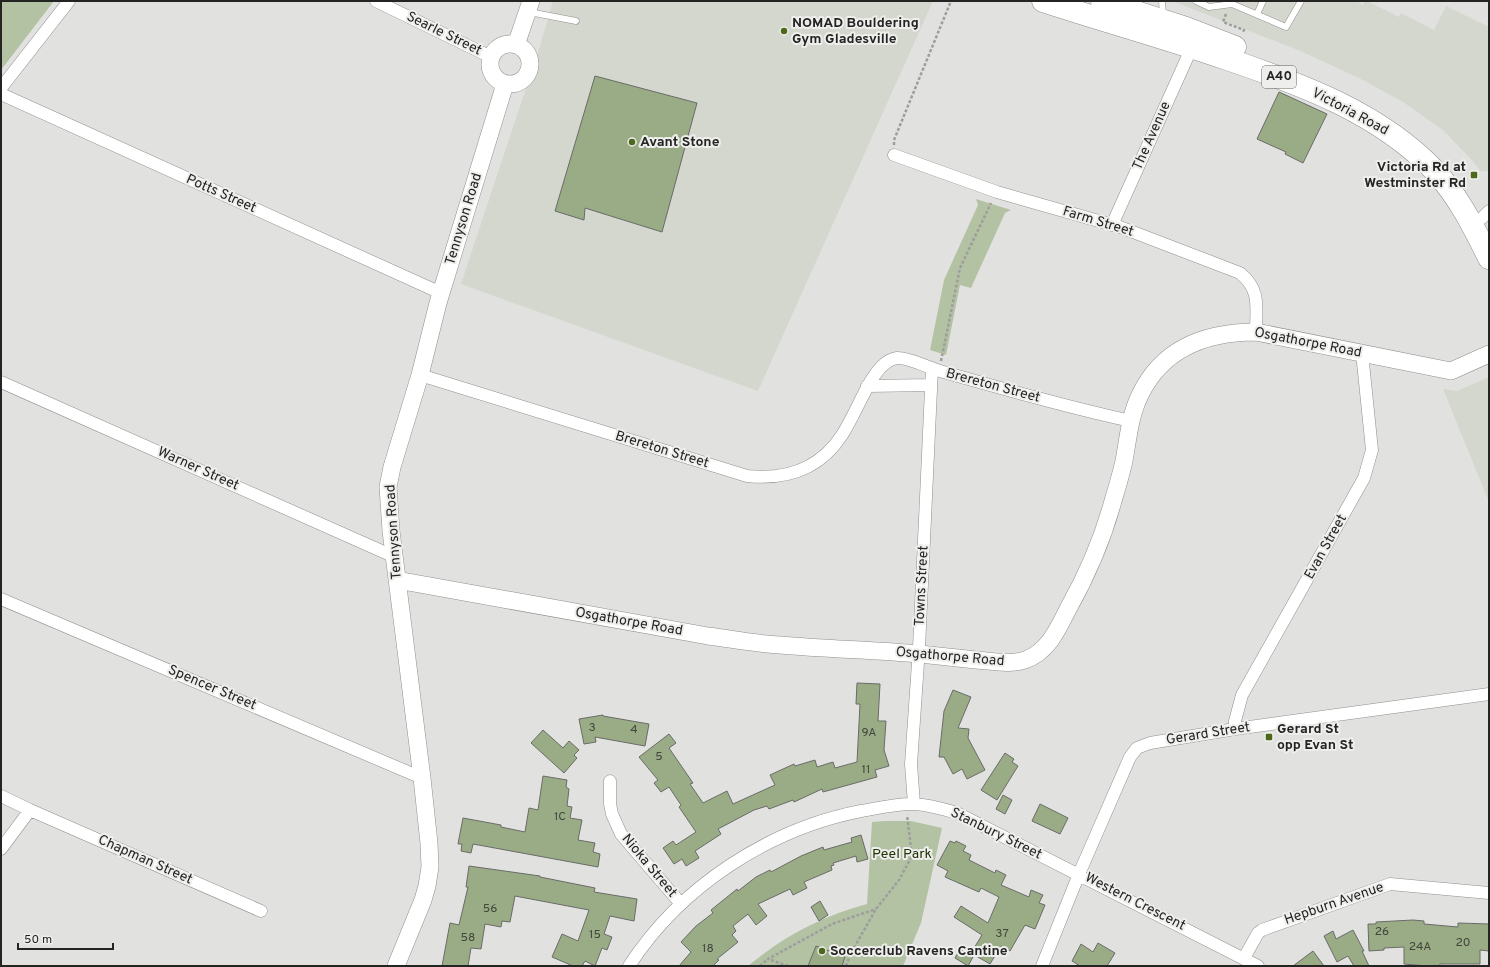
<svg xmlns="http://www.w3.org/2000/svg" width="1490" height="967" font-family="Overpass,sans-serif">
<rect width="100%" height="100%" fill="#e1e2df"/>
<path fill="#d3d7ce" d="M553,1H933L758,391L461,284L540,46Z
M1172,1H1356L1363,5L1365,1H1367L1399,17L1401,13L1434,30L1446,6L1489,27V171H1481L1470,158L1443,130L1403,102L1359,78L1298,50Z
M1489,377V502L1443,389L1457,391Z"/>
<path fill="#b4c2a4" d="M1,1H54L1,70Z
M976,199L1011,210L1005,213L971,288L960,285L946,355L930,350L944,280L978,205Z
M884,821H911L942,828L921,923L903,966H748C784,936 822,916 867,904L872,822Z"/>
<path fill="#9aac85" stroke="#6a6b69" d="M595,76L697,103L662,232L585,208L584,220L555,211Z
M1279,92L1327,114L1303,163L1285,154L1286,152L1257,139Z
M857,683L880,684L878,721H886L884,750L889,766L875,770L877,777L823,792L822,789L794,802L793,800L769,809L767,806L754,810L718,829L721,834L695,851L699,858L686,866L682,859L674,864L663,848L673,841L676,845L696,832L679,807L681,805L669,787L661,792L654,783L658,780L639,757L669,734L676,743L669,748L693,783L690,784L703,803L727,791L733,804L775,785L770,775L794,764L795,766L815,760L817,767L833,762L835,768L857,762L860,704H856Z
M953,690L971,697L958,728L969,729L968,738L985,770L967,779L962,769L953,774L944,757H939L944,711Z
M603,715V716L649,724L645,746L595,737L596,742L584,744L579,719Z
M543,730L563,748L569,741L579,750L574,755L577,758L564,773L531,743Z
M1005,753L1014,759L1012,762L1018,766L997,800L981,790Z
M543,776L567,780L566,787L569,789L567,806L572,807L570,818L582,820L578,840L595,843L593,852L600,854L598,867L473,844L471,853L461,851L462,844H458L463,818L501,825V827L525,832L529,808L538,810Z
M1003,795L1012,800L1005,814L996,809Z
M1040,804L1068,818L1060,834L1032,821Z
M861,835L868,859L857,862L856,856L833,863L834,865L831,866L832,870L804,882L807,888L793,895L790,889L758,904L767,916L756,925L748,914L733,926L736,931L732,935L738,942L717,959L719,960L713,966H679L691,952L681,942L696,926L713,913L711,910L737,889L738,891L756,877L770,870L771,872L801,856L823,847L824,850L852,842L851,838Z
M950,841L955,843L956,841L966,846L963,851L971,855L969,860L995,873L996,870L1006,875L1001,885L1029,897L1031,890L1043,895L1039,903L1045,905L1035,929L1025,925L1010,951L1001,946L990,964L971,953L982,935L954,917L961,906L988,923L999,897L981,888L979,892L945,877L948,871L937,865Z
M469,866L540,876V877L595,888L594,892L637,899L634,921L610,916L604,934L612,937L607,950L602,948L595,966L585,961L582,966H573L552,957L562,934L578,941L589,910L515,896L510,922L502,921L501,927L485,924L481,949L471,948L468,966H442L450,923L459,925L468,887H466Z
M820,901L828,915L819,921L811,907Z
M1413,920L1424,921V924L1458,927V923L1489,924V951L1480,950V964H1440L1439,966H1427L1404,964V947L1384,948V950L1369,951L1368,924H1376V922Z
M1353,930L1364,951H1362L1369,966H1354L1348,956L1337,962L1324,936L1333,931L1336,939Z
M1098,943L1115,953L1107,966H1080L1072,961L1081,944L1093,952Z
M816,946L845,957L842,966H808Z
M960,949L973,957L968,966L955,958Z
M1313,951L1324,966H1293Z"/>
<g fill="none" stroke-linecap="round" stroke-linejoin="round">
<defs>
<path id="lane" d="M1162,1L1163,15
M1196,1L1209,7L1232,4L1286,27L1301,1
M529,12L576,21
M1257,14L1263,1"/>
<path id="street" d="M376,1L491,57
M1,88L69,1
M1,94L441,293
M894,155L997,192L1120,227L1240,273C1261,290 1256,307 1256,332
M1471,224L1482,218L1489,211
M1112,225L1192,47
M420,375L747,476C786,480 820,469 842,435C853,418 861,397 872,379C878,370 885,360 897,358C908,357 929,368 940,371C1003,389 1067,407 1131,421
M1,382L395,557
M867,386L931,385
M1,599L422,778
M1235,729V721L1242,695L1364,478L1372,450L1362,353
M610,781V804L612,814L621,834L681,904
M1,796L30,810L261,911
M914,804L911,764L919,648L932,368
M1,849L30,810
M1244,958L1258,933L1262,930L1390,884L1489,893
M629,966C681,886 769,829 861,811C879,808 898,803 915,804C930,805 943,809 957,813L1258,966
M1042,966L1079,874L1130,757L1137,748L1150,743L1235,729L1489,694"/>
<path id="secondary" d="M490 64a20 20 0 1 1 40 0a20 20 0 1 1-40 0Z
M516,45L531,1
M397,580L708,636C732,639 756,644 780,645C826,649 873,650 920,654C939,656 958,658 976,660C992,661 1010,665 1025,660C1048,652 1058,629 1068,609C1087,575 1103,538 1113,501C1117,488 1121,474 1124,461C1128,439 1130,415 1140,395C1163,347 1207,332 1256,332L1451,371L1489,354
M396,966L423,900L427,886L430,867L429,843L422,778L391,531L388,487L392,467L420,375L438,303L505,84"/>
<path id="highway" d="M1043,1C1104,21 1166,38 1227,59C1301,84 1380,113 1435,171C1459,197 1474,228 1489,258
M1102,1L1186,28L1235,47"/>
</defs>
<use href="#lane" stroke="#8f908d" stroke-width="7"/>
<use href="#street" stroke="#8f908d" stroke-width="13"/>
<use href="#secondary" stroke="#8f908d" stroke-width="18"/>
<use href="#highway" stroke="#8f908d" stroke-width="23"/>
<path stroke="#9d9e9c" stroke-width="2.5" stroke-dasharray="3 2" stroke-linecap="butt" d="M1226,14L1223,22L1244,30L1243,32
M894,145V140L951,1
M941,361L960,268L991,203
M760,966L768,959
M788,966L768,959L832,924L876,909
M846,966L850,955L876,909L899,880L912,856L907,815"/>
<use href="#lane" stroke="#fff" stroke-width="6"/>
<use href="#street" stroke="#fff" stroke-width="12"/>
<use href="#secondary" stroke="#fff" stroke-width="17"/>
<use href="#highway" stroke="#fff" stroke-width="22"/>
</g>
<g fill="#4c681b" stroke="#eeefec" stroke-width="1.5">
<circle cx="784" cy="31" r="4"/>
<circle cx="632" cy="142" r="4"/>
<rect x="1470" y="171" width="8" height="8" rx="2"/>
<rect x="1265" y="733" width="8" height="8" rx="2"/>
<circle cx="822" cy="951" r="4"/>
</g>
<g text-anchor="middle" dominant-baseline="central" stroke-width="4" stroke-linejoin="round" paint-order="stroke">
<g font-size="12" fill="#42463c">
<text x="592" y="728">3</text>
<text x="634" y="730">4</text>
<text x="869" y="733">9A</text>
<text x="659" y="757">5</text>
<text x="866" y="770">11</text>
<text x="560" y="817">1C</text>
<text x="490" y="909">56</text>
<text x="1382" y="932">26</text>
<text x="1002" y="934">37</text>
<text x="595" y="935">15</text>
<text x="468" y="938">58</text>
<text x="1463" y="943">20</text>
<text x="1420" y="947">24A</text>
<text x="708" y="949">18</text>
</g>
<rect fill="#eeefec" stroke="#61615f" stroke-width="1" x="1262" y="66" width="34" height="22" rx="3"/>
<g font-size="13" font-weight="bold" fill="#242423">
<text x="1279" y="77">A40</text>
</g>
<g font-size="14" font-weight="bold" fill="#242423" stroke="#eeefec" text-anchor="start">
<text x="792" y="23">NOMAD Bouldering<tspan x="792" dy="16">Gym Gladesville</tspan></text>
<text x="640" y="142">Avant Stone</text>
<text x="1466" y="167" text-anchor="end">Victoria Rd at<tspan x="1466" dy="16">Westminster Rd</tspan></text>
<text x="1277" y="729">Gerard St<tspan x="1277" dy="16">opp Evan St</tspan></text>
<text x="830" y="951">Soccerclub Ravens Cantine</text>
</g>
<g font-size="14" fill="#242423" stroke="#eeefec">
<text transform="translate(444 34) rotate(26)">Searle Street</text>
<text transform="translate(1350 112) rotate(28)">Victoria Road</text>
<text transform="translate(1152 136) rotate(-66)">The Avenue</text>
<text transform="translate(221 194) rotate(24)">Potts Street</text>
<text transform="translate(464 219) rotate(-73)">Tennyson Road</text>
<text transform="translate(1098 222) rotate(17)">Farm Street</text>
<text transform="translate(1308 343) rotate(11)">Osgathorpe Road</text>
<text transform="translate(993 386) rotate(15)">Brereton Street</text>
<text transform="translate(662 450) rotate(17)">Brereton Street</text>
<text transform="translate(198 469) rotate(24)">Warner Street</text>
<text transform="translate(394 532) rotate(-94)">Tennyson Road</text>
<text transform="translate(1326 547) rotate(-61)">Evan Street</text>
<text transform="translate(922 586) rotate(-87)">Towns Street</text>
<text transform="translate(629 622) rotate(10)">Osgathorpe Road</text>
<text transform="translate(950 657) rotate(5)">Osgathorpe Road</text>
<text transform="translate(212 688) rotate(23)">Spencer Street</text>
<text transform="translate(1208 734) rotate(-9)">Gerard Street</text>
<text transform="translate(996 834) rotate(26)">Stanbury Street</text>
<text transform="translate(145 860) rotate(24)">Chapman Street</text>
<text transform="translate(649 866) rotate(50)">Nioka Street</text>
<text transform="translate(1135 902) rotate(27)">Western Crescent</text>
<text transform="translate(1334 904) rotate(-19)">Hepburn Avenue</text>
</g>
<g font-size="14" fill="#223205" stroke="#eeefec">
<text x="902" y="854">Peel Park</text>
</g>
</g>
<rect width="1490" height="967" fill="none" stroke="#242423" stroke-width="4"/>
<path d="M18 943v6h95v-6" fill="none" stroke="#242423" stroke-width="2"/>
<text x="24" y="943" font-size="12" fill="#242423" stroke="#eeefec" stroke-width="3" paint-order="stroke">50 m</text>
</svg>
